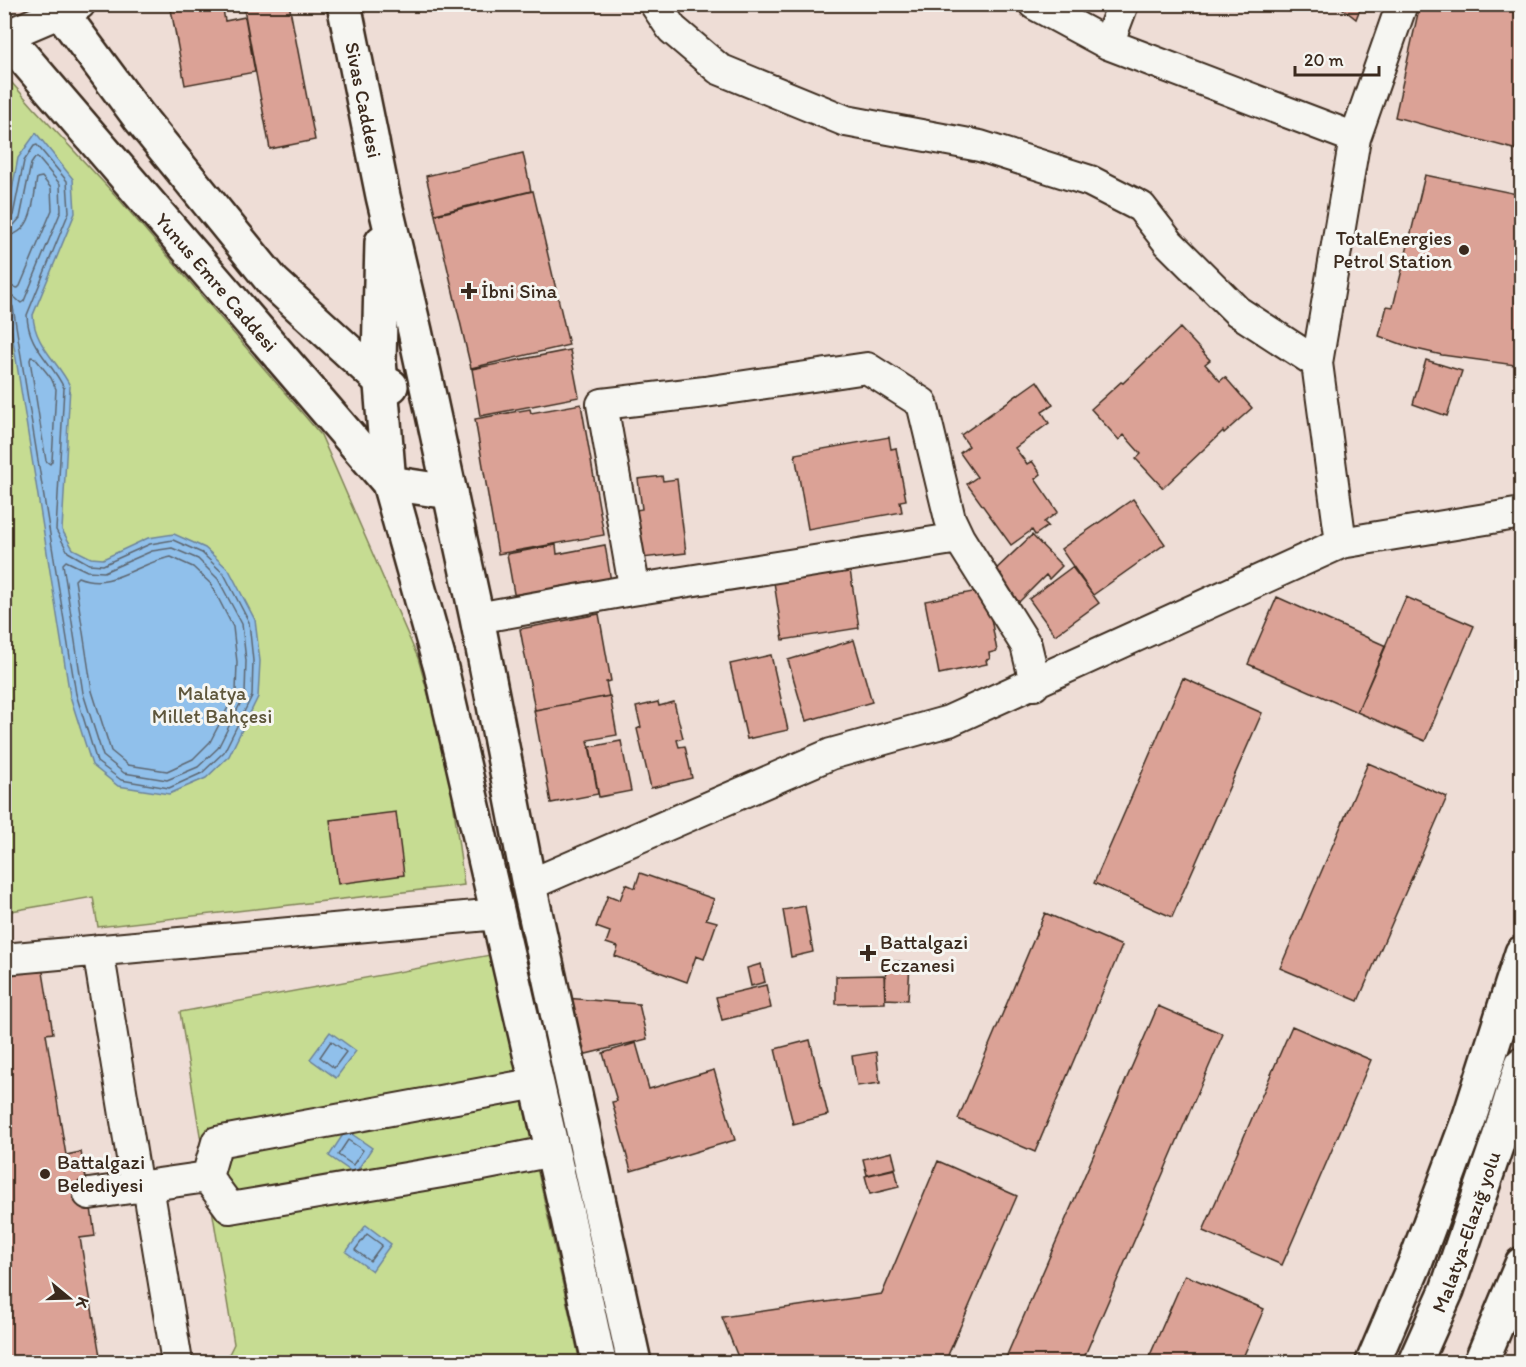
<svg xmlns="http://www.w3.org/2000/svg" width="1526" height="1367" font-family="Itim,sans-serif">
<rect width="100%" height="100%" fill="#eeddd6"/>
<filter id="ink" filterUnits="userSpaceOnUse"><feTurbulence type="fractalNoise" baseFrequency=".0167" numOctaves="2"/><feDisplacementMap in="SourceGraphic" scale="12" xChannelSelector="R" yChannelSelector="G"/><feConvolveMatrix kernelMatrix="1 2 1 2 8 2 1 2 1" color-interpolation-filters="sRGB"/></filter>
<g filter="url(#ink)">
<path fill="#c6dc92" stroke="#808358" stroke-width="1.5" d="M4,74L34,108L118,198L321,435L418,658L449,770L464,885L98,927L93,897L5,912Z
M490,955L580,1362H225L234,1344L180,1012Z"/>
<path fill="#90c0eb" stroke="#6e8499" stroke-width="1.5" d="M36,133L73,179L75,213L33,315C34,345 58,361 70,386L62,530L73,549L91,558L103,559L148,538L174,534L205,548L229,570L255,620L260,661L258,697L229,756L206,778L169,794L118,786L92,765L70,696L5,290V227L18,158Z
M330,1032L356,1051L336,1078L310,1059Z
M346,1130L372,1148L355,1174L329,1156Z
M366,1225L391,1244L372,1271L346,1252Z"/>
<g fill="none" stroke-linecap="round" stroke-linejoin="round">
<path stroke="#5d6670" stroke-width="1.5" d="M4,219L10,218L13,215L24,161L34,146L37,145L67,181L69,212L27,315C28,348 51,360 64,388L56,530L68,552L89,564L103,565L150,544L173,540L202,553L224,574L249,622L253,661L252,696L224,752L202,773L169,788L121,780L97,762L76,694L13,307L10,303L4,302
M4,227L14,225L20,218L31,164L35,158H38L60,184L61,211L24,301L21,303L13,296L4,294
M4,236C34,235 33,200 37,178L42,177L51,188L52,210L20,286L18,288L4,285
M31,357L35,358L51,378L56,389L52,461L50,464L46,461L30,360Z
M172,548L198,559L218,579L242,624L246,661L245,694L218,748L198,767L167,780L124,773L103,756L83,693L63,564L66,561L87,571L104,572L152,551Z
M171,557L193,567L211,584L233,627L237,662L236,692L210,742L193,759L167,771L128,765L111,751L92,691L75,580L78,577C111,591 139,562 171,557Z
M331,1041L346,1052L334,1068L320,1057Z
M348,1140L363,1150L353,1165L338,1155Z
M367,1234L382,1245L370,1261L355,1250Z"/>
</g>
<path fill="#dba296" stroke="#3b2a1e" stroke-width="1.5" d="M170,4H222L225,21L245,17L255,72L185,85Z
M243,4H289L315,140L270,149Z
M1337,4H1362L1356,19Z
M1420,4L1522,6L1521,151L1395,117Z
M523,153L531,191L435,214L426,176Z
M1425,175L1522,195V366L1442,355L1412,348L1379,336L1387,306L1393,307Z
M533,191L569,345L471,368L435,215Z
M1180,328L1210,360L1205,364L1220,381L1225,377L1252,408L1224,433L1223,431L1163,488L1136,459L1141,454L1124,435L1119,440L1091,409L1121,382L1123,383Z
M570,350L579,397L480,416L472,369Z
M1426,360L1462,371L1447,416L1413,404Z
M1037,381L1053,405L1042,412L1049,423L1015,448L1027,464L1032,461L1041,474L1035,479L1058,512L1044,522L1048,526L1035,535L1032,530L1011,545L967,484L977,477L960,453L969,446L961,435Z
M581,404L604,535L498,554L475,419L530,409L531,413Z
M889,437L891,449L896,448L906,500L900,501L902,512L808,529L795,454Z
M662,476L663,481L677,479L686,553L642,558L636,510L642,509L638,479Z
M1133,499L1165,544L1093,595L1061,549Z
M1032,535L1062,566L1049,579L1046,575L1019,602L992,573Z
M556,545L557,554L605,545L612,588L516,605L507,554Z
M1072,567L1099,603L1055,635L1029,599Z
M850,570L859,628L783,640L774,582Z
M983,590L988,602L997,651L989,653L990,659L986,660L987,664L939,674L925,601Z
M1277,597L1386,646L1357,712L1248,664Z
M1406,597L1474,626L1425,741L1357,712Z
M599,614L611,681L606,682L609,696L535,710L520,629Z
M854,640L872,702L806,721L788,660Z
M771,655L788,730L747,739L730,664Z
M1183,678L1262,713L1172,917L1094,883Z
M610,696L617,735L588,740L598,794L551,803L534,710Z
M658,702L659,706L674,702L683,738L677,740L679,747L685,746L692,778L651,788L637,729L641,727L636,707Z
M621,741L631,791L599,797L590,747Z
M1368,763L1447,797L1358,1001L1280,968Z
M396,812L404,875L338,884L330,820Z
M640,873L714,899L706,919L717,922L704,959L696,956L687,982L615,956L618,947L606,943L610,932L596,927L608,895L620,900L626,884L635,888Z
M805,906L813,952L791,957L783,910Z
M1045,913L1122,946L1035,1152L958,1119Z
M886,961L910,962L908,1000L885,999Z
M761,964L765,982L751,986L747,968Z
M42,966L53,1033L46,1034L66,1155L81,1152L89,1194L95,1236L80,1238L101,1362L108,1361L109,1362H4V972Z
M884,975L885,1003L836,1004V976Z
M766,985L771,1008L722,1020L716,997Z
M565,998L639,1004L647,1039L578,1056Z
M1158,1006L1223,1034L1082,1362H1004Z
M1292,1026L1371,1060L1282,1265L1203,1231Z
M810,1040L828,1115L793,1124L775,1049Z
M636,1043L649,1089L714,1070L735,1140L631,1171L612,1102L617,1101L603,1053Z
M876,1052L880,1083L857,1086L852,1056Z
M892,1152L896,1168L867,1175L863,1159Z
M938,1161L1017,1196L945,1362H740L722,1317L882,1294Z
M895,1169L899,1187L870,1194L865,1176Z
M1185,1275L1264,1309L1241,1362H1147Z"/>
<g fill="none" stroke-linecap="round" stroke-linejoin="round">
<defs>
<path id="street" d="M655,4L672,29L719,69L846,121L980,146L1090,181L1141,207L1169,243L1237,311L1317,363
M1034,4L1108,44L1355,138
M5,36L80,4
M1108,44L1123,4
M1341,543L1317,363L1355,138L1402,4
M626,591L959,538
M477,618L626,591L634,586L602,404L705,392L867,368L922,403L950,519L959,538L1026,645L1035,682L1034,685
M529,885L831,754L949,721L1341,543L1522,513
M98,950L137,1188
M4,959L498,914
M207,1177L230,1208L477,1166L553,1151
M207,1177L217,1142L537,1083
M148,1186L177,1362
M89,1194L207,1177"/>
<g id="secondary">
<path d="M55,4L139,117L273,282L381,381L391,386"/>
<path id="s1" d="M344,4L383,196L415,331L477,618L529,885L634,1362"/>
<path id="s2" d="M4,35L389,483L450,492"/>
<path d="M382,242L379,360L389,483L441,668L568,1218L599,1362"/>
<path d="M1373,1362L1416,1261L1470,1116L1522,953"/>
</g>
<g id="highway">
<path id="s3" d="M1415,1362L1447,1290L1502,1129L1522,1064"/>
<path d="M1481,1362L1522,1264"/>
</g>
</defs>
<use href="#street" stroke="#3b2a1e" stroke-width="34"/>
<use href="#secondary" stroke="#3b2a1e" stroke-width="38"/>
<use href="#highway" stroke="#3b2a1e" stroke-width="38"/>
<use href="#street" stroke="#f6f6f2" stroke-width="30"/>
<use href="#secondary" stroke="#f6f6f2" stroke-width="33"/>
<use href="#highway" stroke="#f6f6f2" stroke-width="33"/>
</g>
</g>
<g fill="#3b2a1e" stroke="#f6f6f2" stroke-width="2">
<circle cx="1464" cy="250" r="6"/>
<path d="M466 282h6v6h6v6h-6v6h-6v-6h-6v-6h6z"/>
<path d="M865 944h6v6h6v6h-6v6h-6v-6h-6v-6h6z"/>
<circle cx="45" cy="1174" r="6"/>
</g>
<g text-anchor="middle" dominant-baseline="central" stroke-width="6" stroke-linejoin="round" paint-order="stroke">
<g font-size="20" fill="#3b2a1e" stroke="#f6f6f2">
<text stroke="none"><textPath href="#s1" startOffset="98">Sivas Caddesi</textPath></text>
<text stroke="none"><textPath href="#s2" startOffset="326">Yunus Emre Caddesi</textPath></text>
<text stroke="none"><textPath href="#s3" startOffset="140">Malatya-Elazığ yolu</textPath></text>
</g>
<g font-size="20" fill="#3b2a1e" stroke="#f6f6f2" text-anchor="start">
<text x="1452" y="238" text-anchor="end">TotalEnergies<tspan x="1452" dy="23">Petrol Station</tspan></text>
<text x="481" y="291">İbni Sina</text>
<text x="880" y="942">Battalgazi<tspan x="880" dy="23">Eczanesi</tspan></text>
<text x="57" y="1162">Battalgazi<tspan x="57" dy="23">Belediyesi</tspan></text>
</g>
<g font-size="20" fill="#5e563b" stroke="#f6f6f2">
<text x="212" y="693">Malatya<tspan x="212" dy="23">Millet Bahçesi</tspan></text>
</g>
</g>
<rect width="1526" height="1367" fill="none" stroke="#f6f6f2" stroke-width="24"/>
<rect x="12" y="12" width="1502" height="1343" fill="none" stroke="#3b2a1e" stroke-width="2" filter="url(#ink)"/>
<g transform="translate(69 1298) rotate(109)" stroke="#f6f6f2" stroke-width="4.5" paint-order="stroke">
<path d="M0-4.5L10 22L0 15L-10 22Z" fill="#3b2a1e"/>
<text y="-9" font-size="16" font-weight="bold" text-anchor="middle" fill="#3b2a1e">K</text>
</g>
<path d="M1295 66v9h84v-9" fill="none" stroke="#3b2a1e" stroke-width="3"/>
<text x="1304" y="66" font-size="18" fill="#3b2a1e" stroke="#f6f6f2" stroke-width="4.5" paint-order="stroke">20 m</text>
</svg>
